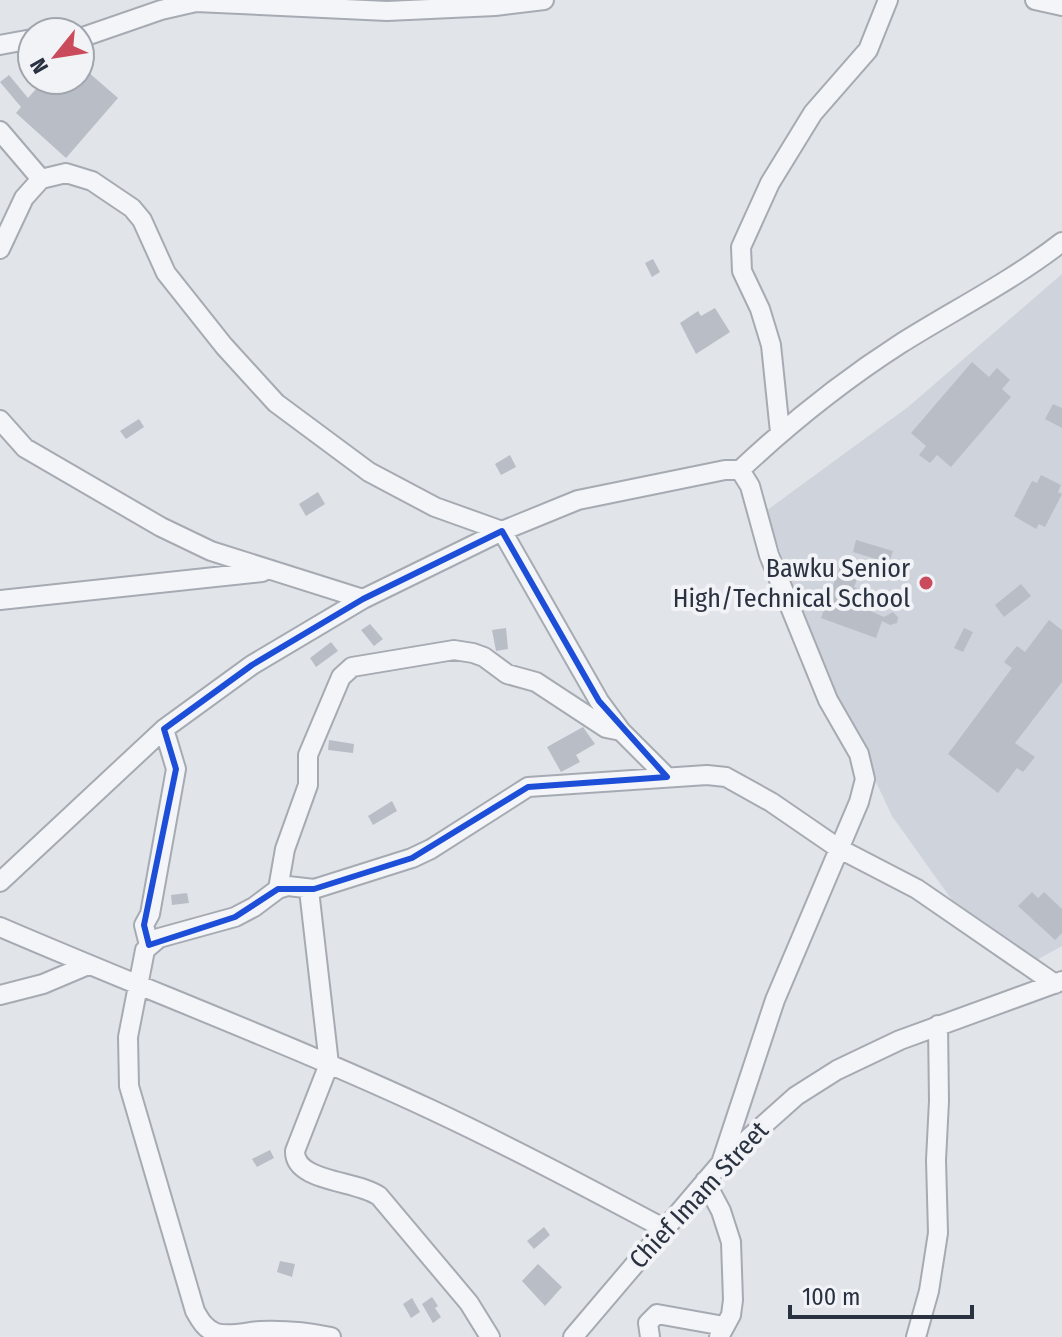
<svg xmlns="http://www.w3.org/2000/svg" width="1062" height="1337" font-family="'Fira Sans Condensed',sans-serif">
<rect width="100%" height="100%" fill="#e1e4e9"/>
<path fill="#cfd3db" d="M1062,274V946L1033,962L957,907L892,816L816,654L766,511L908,407Z"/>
<path fill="#b9bdc6" d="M80,65L118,98L66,158L16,113L21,107L0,82L9,75L28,98L44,80H80Z
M653,259L660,272L652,277L645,263Z
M715,308L730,332L696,354L680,323L698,311L701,316Z
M972,362L989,377L997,368L1010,380L1002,389L1011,397L951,467L937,455L930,463L919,455L926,446L911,433Z
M1053,404L1062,408V428L1045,419Z
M139,419L144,427L126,439L120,431Z
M510,455L516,467L501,475L495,464Z
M1041,475L1061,485L1058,492L1062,494L1045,527L1039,524L1036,529L1014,516L1032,481L1037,483Z
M318,492L325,504L306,516L299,504Z
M856,540L893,551L889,563L853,552Z
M840,567L859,574L854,587L861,590L855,604L884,617L893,612L898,617L897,623L890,625L882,621L876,638L821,618Z
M1021,584L1031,596L1004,617L995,605Z
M1049,620L1062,630V682L1015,743L1035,757L1023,772L1017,768L998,793L948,754L1012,668L1004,662L1017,646L1025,652Z
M370,624L383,639L374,646L361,630Z
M506,628L508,649L496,651L492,630Z
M964,628L973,632L963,652L954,648Z
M331,642L338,651L316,667L310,658Z
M583,727L595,744L576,755L580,762L561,772L547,747Z
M329,740L354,744L353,753L328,750Z
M392,801L397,811L373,825L368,816Z
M1032,892L1038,898L1044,892L1062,909V933L1055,940L1018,906Z
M187,893L189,903L172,905L171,895Z
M270,1150L274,1158L257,1167L252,1159Z
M544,1227L550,1235L534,1249L527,1241Z
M280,1261L295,1264L292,1277L277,1272Z
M538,1264L562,1287L545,1306L522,1281Z
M432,1297L438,1306L435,1308L441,1317L433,1323L422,1304Z
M412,1298L420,1312L411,1318L403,1304Z"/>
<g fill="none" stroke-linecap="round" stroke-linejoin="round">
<defs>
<path id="minor" d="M1035,0L1062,6
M80,38L161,10L196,2L387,11L495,6L544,0
M0,45L32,39
M0,131L41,179
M0,249L24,198L41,179L66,173L92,181L132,208L142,220L166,273L224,346L276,403L369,472L435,507L502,531L599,701L621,731L667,777
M0,420L25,448L161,527L211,551L363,599
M780,432L771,345L760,309L742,271L741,247L770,183L813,113L868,50L888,0
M0,600L262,572
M0,882L164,729L252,665L363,599L502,531L578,500L725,470H740C789,424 844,380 900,344C954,310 1012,281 1062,242
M278,889L285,849L308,785V755L341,677L352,667L454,650L473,653L484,657L507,674L536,682L606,728L621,731
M309,890L329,1064L295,1151C294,1182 356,1180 379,1196L469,1303L490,1337
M0,927C144,989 290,1044 432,1110C511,1147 588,1188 665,1229
M149,945L144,925L150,914L176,769L164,729
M0,995L43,984L88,965
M721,1163L775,1000L859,802L865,779L859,754L828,700L769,555L750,486L740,470
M705,1181L721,1211L731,1242L733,1300L731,1315L719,1337
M331,1337C307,1332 284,1330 260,1331C246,1332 230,1337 216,1333C205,1329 200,1320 195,1311L129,1086L128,1037L145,950L159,938L235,917L254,907L278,889L288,886L314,889L412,858L431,849L528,787L707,775L726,777L771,802L838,848L917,889L1055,984
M573,1337L721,1163L796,1096L837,1070L900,1040L1062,981
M650,1337L648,1323L657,1314L724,1326
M916,1337L929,1291L938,1233L936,1160L939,1101L938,1025"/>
</defs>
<use href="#minor" stroke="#a6abb3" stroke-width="22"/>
<use href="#minor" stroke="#f4f5f8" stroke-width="18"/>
</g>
<path fill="none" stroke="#1d4ed8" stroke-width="6" stroke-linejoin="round" d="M502,531L599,701L667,777L528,787L412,858L314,889H278L235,917L149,945L144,925L176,769L164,729L252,665L363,599Z"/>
<circle fill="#ca4b5b" stroke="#f1f3f7" stroke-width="3" cx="926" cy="583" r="8"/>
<g text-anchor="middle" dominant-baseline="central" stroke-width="8" stroke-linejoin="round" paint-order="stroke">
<g font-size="26" fill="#2a3241" stroke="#f1f3f7" text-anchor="end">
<text x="910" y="568">Bawku Senior<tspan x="910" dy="30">High/Technical School</tspan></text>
</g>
<g font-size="26" fill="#2a3241" stroke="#f1f3f7">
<text transform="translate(699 1195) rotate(-47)">Chief Imam Street</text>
</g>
</g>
<g transform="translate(56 56) rotate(240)"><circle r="38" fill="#f1f3f7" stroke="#a1a6ae" stroke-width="2"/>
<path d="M0-6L14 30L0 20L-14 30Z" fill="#ca4b5b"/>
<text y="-12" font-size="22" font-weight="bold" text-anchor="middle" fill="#2a3241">N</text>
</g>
<path d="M790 1305v12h182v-12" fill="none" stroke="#2a3241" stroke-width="4"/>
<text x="802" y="1305" font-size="24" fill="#2a3241" stroke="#f1f3f7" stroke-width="6" paint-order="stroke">100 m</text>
</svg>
